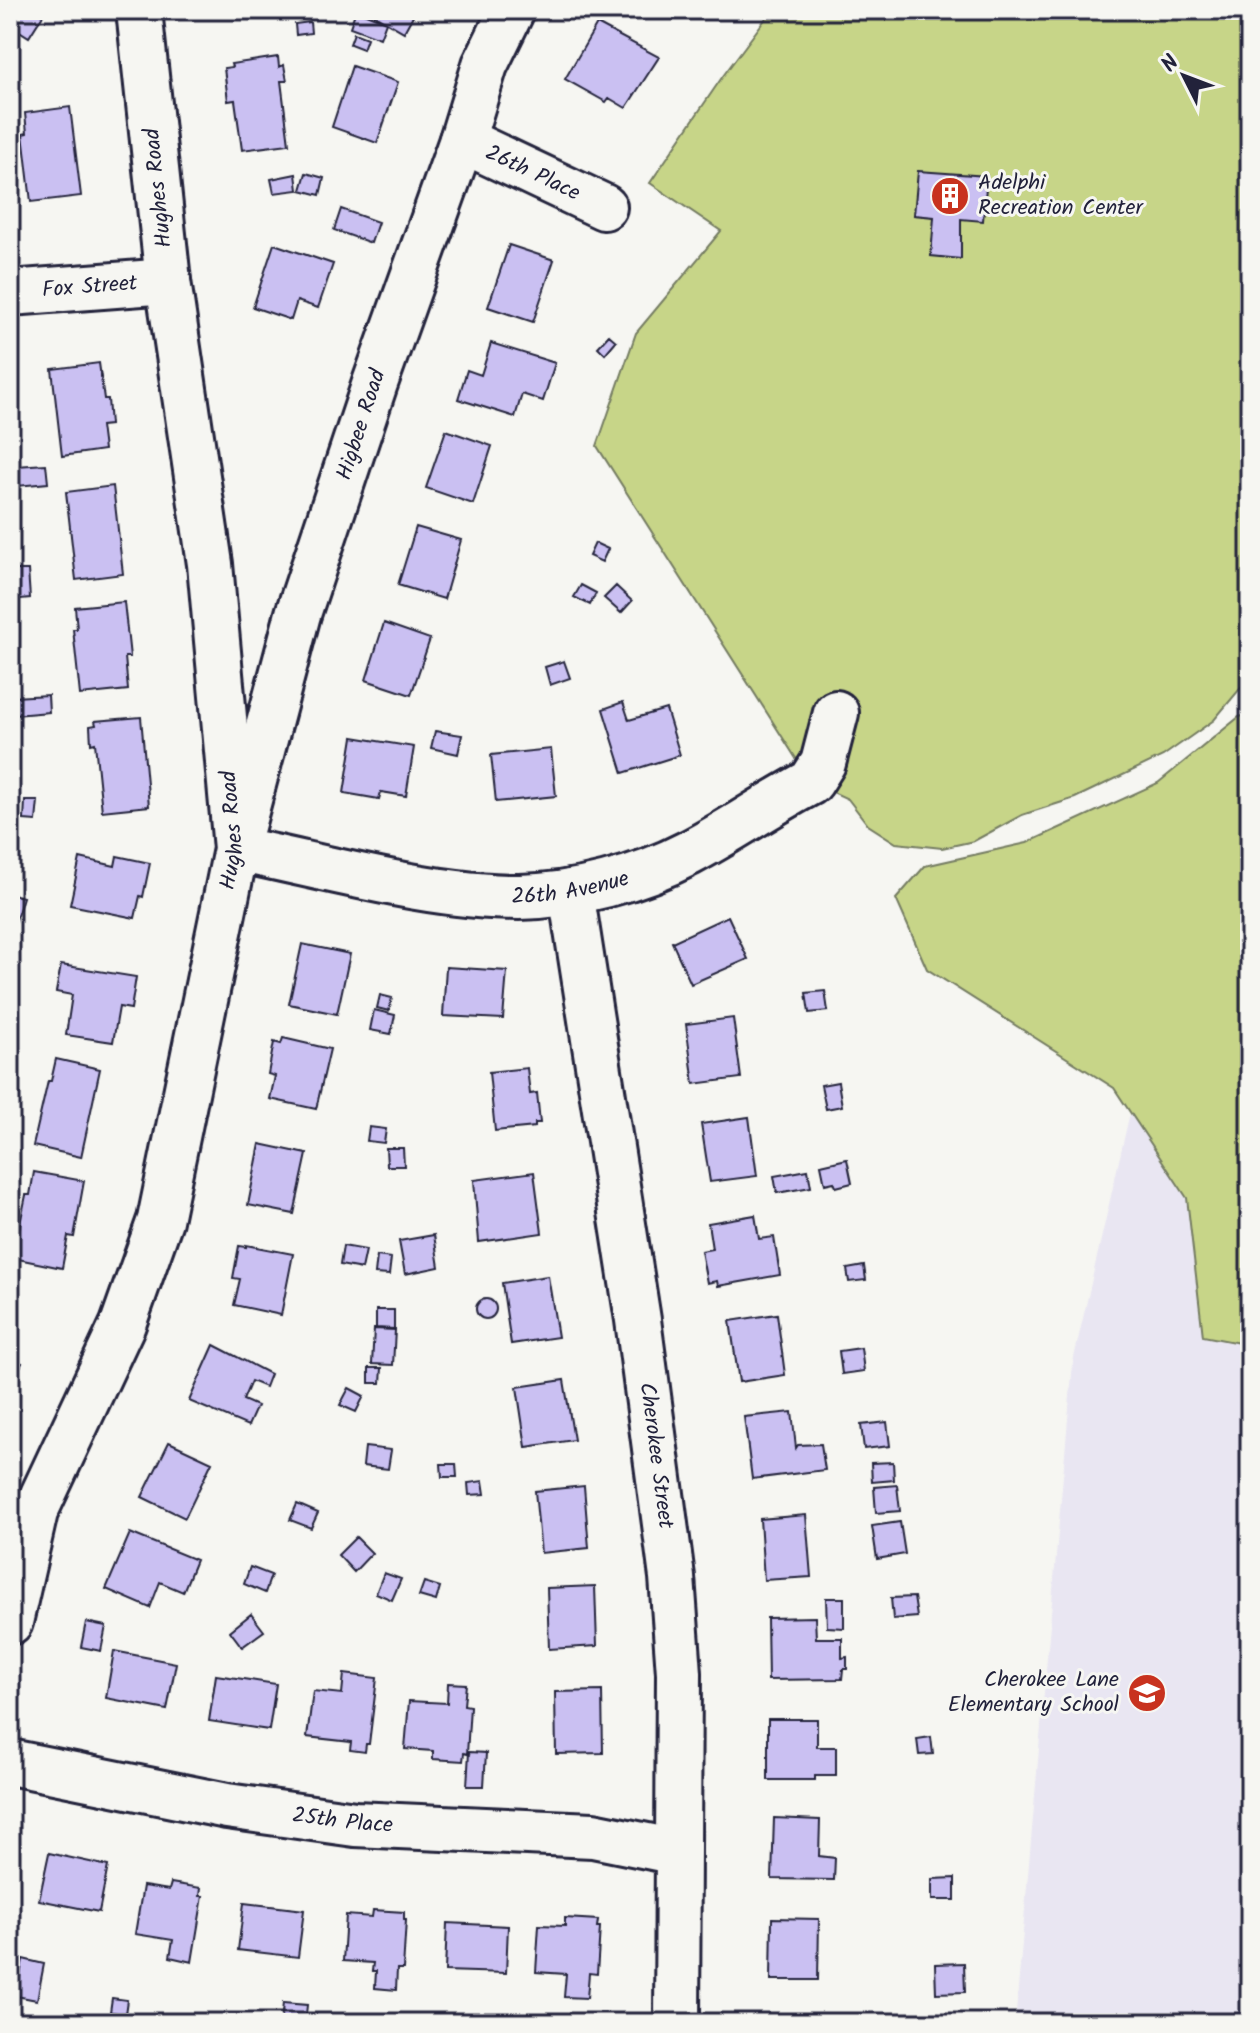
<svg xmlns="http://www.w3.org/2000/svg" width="1260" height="2033" font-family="Kalam,sans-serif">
<rect width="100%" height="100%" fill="#f6f6f2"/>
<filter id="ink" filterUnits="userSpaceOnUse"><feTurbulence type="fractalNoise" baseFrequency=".0125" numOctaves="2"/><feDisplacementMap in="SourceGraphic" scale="16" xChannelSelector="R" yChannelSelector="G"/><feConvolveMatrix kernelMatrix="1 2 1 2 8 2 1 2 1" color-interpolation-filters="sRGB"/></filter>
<g filter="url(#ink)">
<path fill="#e9e6f2" d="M1250,932V2023H1015L1073,1362L1129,1117L1225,945Z"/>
<path fill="#c7d588" stroke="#747c62" stroke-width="2" d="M772,10H1250V677L1214,720L1163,756L1075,798L1022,815L974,841L942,848L896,843L868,825L848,799L811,782L597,446L636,333L721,231L650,183L723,76Z
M1250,714V1345L1203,1336L1187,1198L1114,1088L927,969L896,899L925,866L1027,843L1158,783L1239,717Z"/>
<path fill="#cac0f2" stroke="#22223b" stroke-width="2" d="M10,10H46L29,37L10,25Z
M356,10L386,22L380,38L350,27Z
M366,10H416L404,32Z
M310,22L311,33L296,35L295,24Z
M597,24L659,57L626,108L609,98L606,102L565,79Z
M354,33L367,38L363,49L350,44Z
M278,57L279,67L284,65L287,81H281L289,144L242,150L235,100L228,101L224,68L232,67L231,64Z
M352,66L398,82L377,143L332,127Z
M70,107L81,196L31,202L23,134L27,133L25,113Z
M918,171L987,176L983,221L961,219V259L931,256L934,217L914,215Z
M306,173L324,178L320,195L301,190Z
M296,174L298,190L274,193L271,179Z
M341,209L378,222L371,243L334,230Z
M274,244L333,264L318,308L297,301L291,320L253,307Z
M509,245L554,260L533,322L488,307Z
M609,335L616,341L605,354L598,347Z
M491,343L555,363L543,401L522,394L515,417L458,399L467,370L481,375Z
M99,363L104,399H108L110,425L101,426L104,450L62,456L52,369Z
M446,430L492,446L473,504L426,488Z
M46,464L48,483L17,486L16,466Z
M113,486L123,574L76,580L66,492Z
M416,527L461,540L444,599L398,585Z
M595,543L608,549L602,562L589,556Z
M10,570H28L30,598L10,600Z
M581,585L596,593L590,605L574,597Z
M616,586L632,601L621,613L604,598Z
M124,602L130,657H125L128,690L80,695L73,629H77L75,607Z
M384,623L430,639L411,695L366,680Z
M564,661L570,678L550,685L545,667Z
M48,695L49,712L15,715L14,697Z
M623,702L629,720L666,709L680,755L623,773L603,709Z
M141,717L149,806L102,811L95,743L91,744L90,726L96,725L95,721Z
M435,731L462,735L458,754L431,748Z
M353,737L414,747L406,796L381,792L379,799L344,793Z
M551,749L556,796L496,802L491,755Z
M25,801H38L36,821L24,820Z
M117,856L150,863L143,897L140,896L135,918L70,905L80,858L115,866Z
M11,894L23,897L15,923L10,921Z
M728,916L748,959L691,984L672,942Z
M302,944L350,954L337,1014L289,1004Z
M61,965L136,977L131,1009L119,1007L113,1042L66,1035L72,995L56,992Z
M446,967L507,971L503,1019L443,1016Z
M825,991L828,1011L809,1013L806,993Z
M380,995L392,998L389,1011L377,1008Z
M374,1010L395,1015L391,1034L370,1030Z
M733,1018L741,1078L694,1084L686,1024Z
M283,1038L330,1049L316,1109L270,1099L275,1076L268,1074L274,1042L281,1044Z
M56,1059L100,1069L81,1157L33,1146L48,1081H51Z
M527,1068L530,1094L537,1093L540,1123H535V1127L495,1131L489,1072Z
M838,1082L842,1106L826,1109L821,1085Z
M749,1117L757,1176L710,1182L701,1124Z
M369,1127L386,1129L384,1143L367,1141Z
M260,1144L307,1154L294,1214L248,1205Z
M386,1148H403L404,1166H387Z
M847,1159L852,1183L836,1187L834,1182L825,1184L821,1165Z
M808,1170L811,1187L777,1193L774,1176Z
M34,1172L84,1181L74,1237L68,1236L62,1268L13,1258L26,1195H30Z
M534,1172L542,1233L479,1242L474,1180Z
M755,1215L759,1239L774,1237L780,1275L718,1286L717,1281L707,1283L701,1251L712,1249L708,1223Z
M434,1235L439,1267L405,1274L399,1241Z
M246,1245L293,1254L281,1315L234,1305L240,1279L233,1278L239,1246L246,1247Z
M343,1246L366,1250L362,1269L340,1265Z
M377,1256L391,1258L389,1275L375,1274Z
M864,1266L866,1280L849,1282L847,1269Z
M548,1276L558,1337L511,1344L502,1283Z
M476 1309a10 10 0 1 1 20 0a10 10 0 1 1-20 0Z
M376,1310H394V1329L376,1328Z
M777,1314L785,1375L739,1382L730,1321Z
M374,1329L395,1330L393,1365L372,1364Z
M214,1345L270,1374L265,1387L251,1381L243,1400L257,1406L248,1426L189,1401Z
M861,1348L864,1371L842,1374L839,1351Z
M10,1357L22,1363L10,1387Z
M369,1368H382L381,1383H369Z
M564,1380L574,1440L526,1447L517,1387Z
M349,1388L364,1396L356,1412L340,1405Z
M792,1412L796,1448L798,1445L821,1444L825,1470L752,1479L744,1417Z
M887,1422L890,1446L864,1449L861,1425Z
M169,1442L212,1462L185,1518L142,1497Z
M365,1447L391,1450L388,1469L363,1466Z
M893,1462L894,1480L872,1482L871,1463Z
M441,1464H456L457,1477H442Z
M483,1481L485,1494L469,1495L468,1483Z
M897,1485L900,1511L876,1513L874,1487Z
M584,1486L589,1548L541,1553L535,1491Z
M297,1504L318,1513L311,1528L290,1520Z
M806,1515L811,1577L764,1580L760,1519Z
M900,1522L905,1554L877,1559L872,1526Z
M130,1533L196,1560L183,1592L160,1582L150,1608L106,1589Z
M356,1537L372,1553L354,1572L338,1555Z
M250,1567L271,1575L265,1593L244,1584Z
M384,1573L401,1579L392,1600L376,1593Z
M424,1582L440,1587L436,1601L419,1596Z
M595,1586L597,1646L549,1649L547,1588Z
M914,1597L917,1617L893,1619L891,1598Z
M826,1598H844V1628L827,1627Z
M251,1614L264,1631L242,1647L230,1631Z
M815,1617L816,1638H842V1658L847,1657V1669H843L842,1679L768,1680L767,1618Z
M86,1622L106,1626L101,1651L81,1647Z
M114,1651L176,1663L167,1710L106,1698Z
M344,1674L377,1678L369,1744H366L365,1752L350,1750L351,1742L307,1737L313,1691L342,1694Z
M216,1675L276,1684L269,1730L209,1721Z
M448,1683L466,1684L464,1705L470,1706L467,1754L464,1753L463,1761L433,1759V1751L405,1749L409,1701L447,1703Z
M602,1691L603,1753L556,1754L555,1692Z
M768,1719H817V1747H836V1776H815V1780H768Z
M931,1737L933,1754L919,1755L917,1739Z
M469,1752L486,1753L484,1786H467Z
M774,1818L820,1820L819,1856L835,1858L834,1880L772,1879Z
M49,1853L108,1866L99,1912L39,1900Z
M955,1878V1900H932V1879Z
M171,1883L201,1888L200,1896H203L192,1962L170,1957L173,1940L135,1934L143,1886L169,1890Z
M244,1903L304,1910L298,1957L238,1950Z
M373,1910L404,1912V1920H406L403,1969H397L396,1990L375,1988L376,1971H372L373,1963L343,1961L346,1915L372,1917Z
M565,1918L598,1920L597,1927H600L597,1974L589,1973L587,1998L564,1997L566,1974L536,1972L539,1925L565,1926Z
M772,1918L819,1919L818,1980H771Z
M447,1923L508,1926L506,1973L445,1971Z
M23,1959L44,1964L37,2000L16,1996Z
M964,1963L965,1992L936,1993L935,1964Z
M112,1998L127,2000L125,2014L110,2012Z
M283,2003L307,2005L305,2023H281Z"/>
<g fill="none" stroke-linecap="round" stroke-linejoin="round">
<defs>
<g id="minor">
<path id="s1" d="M512,10L485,65L462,140L375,383L298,614L236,849C325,867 429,897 519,897C576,896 639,879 689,853C731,831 769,804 811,782L823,763L836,713"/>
<path id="s2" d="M462,140L604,207"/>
<path id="s3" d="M10,293L168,281"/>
<path id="s4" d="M571,892L638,1320L672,1577L679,1673L677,2023"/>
<path id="s5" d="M10,1622L35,1512L123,1324L160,1220L236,849L210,564L168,281L139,10"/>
<path id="s6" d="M10,1762L227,1806L355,1824L593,1835L677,1852"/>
</g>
</defs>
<use href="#minor" stroke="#22223b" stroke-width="50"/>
<use href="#minor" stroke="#f6f6f2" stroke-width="44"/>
</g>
</g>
<defs>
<symbol id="building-disc" viewBox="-11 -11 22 22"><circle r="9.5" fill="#c8321e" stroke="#f6f6f2"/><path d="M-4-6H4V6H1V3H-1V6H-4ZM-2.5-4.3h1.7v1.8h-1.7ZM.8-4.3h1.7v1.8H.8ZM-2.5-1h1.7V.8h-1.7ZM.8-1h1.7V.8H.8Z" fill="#fff"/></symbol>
<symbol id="school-disc" viewBox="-11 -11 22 22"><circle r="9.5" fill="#c8321e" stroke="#f6f6f2"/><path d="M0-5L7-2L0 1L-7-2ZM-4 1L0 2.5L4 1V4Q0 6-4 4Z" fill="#fff"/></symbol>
</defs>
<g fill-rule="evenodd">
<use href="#building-disc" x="928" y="174" width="44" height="44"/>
<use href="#school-disc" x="1125" y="1671" width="44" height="44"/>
</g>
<g text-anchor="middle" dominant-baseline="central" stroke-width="6" stroke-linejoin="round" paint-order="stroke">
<g font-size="22" fill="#22223b" stroke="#f6f6f2">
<text stroke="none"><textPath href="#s2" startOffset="78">26th Place</textPath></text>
<text transform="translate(159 188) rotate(-96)">Hughes Road</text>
<text stroke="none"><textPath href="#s3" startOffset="80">Fox Street</textPath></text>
<text transform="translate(362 425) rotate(-72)">Higbee Road</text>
<text stroke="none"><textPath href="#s5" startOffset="828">Hughes Road</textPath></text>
<text stroke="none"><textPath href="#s1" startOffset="1224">26th Avenue</textPath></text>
<text stroke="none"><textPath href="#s4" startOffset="570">Cherokee Street</textPath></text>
<text stroke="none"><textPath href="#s6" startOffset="338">25th Place</textPath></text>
</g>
<g font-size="22" fill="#22223b" stroke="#f6f6f2" text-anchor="start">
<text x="978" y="183">Adelphi<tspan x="978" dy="25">Recreation Center</tspan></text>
<text x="1119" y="1680" text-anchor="end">Cherokee Lane<tspan x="1119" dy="25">Elementary School</tspan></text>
</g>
</g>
<rect width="1260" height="2033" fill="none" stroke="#f6f6f2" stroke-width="40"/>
<rect x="20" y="20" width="1220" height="1993" fill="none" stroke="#22223b" stroke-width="3" filter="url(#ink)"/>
<g transform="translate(1184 76) rotate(312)" stroke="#f6f6f2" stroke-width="6" paint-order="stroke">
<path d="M0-6L14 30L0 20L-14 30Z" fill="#22223b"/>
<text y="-12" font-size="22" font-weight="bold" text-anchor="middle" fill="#22223b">N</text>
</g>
</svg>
